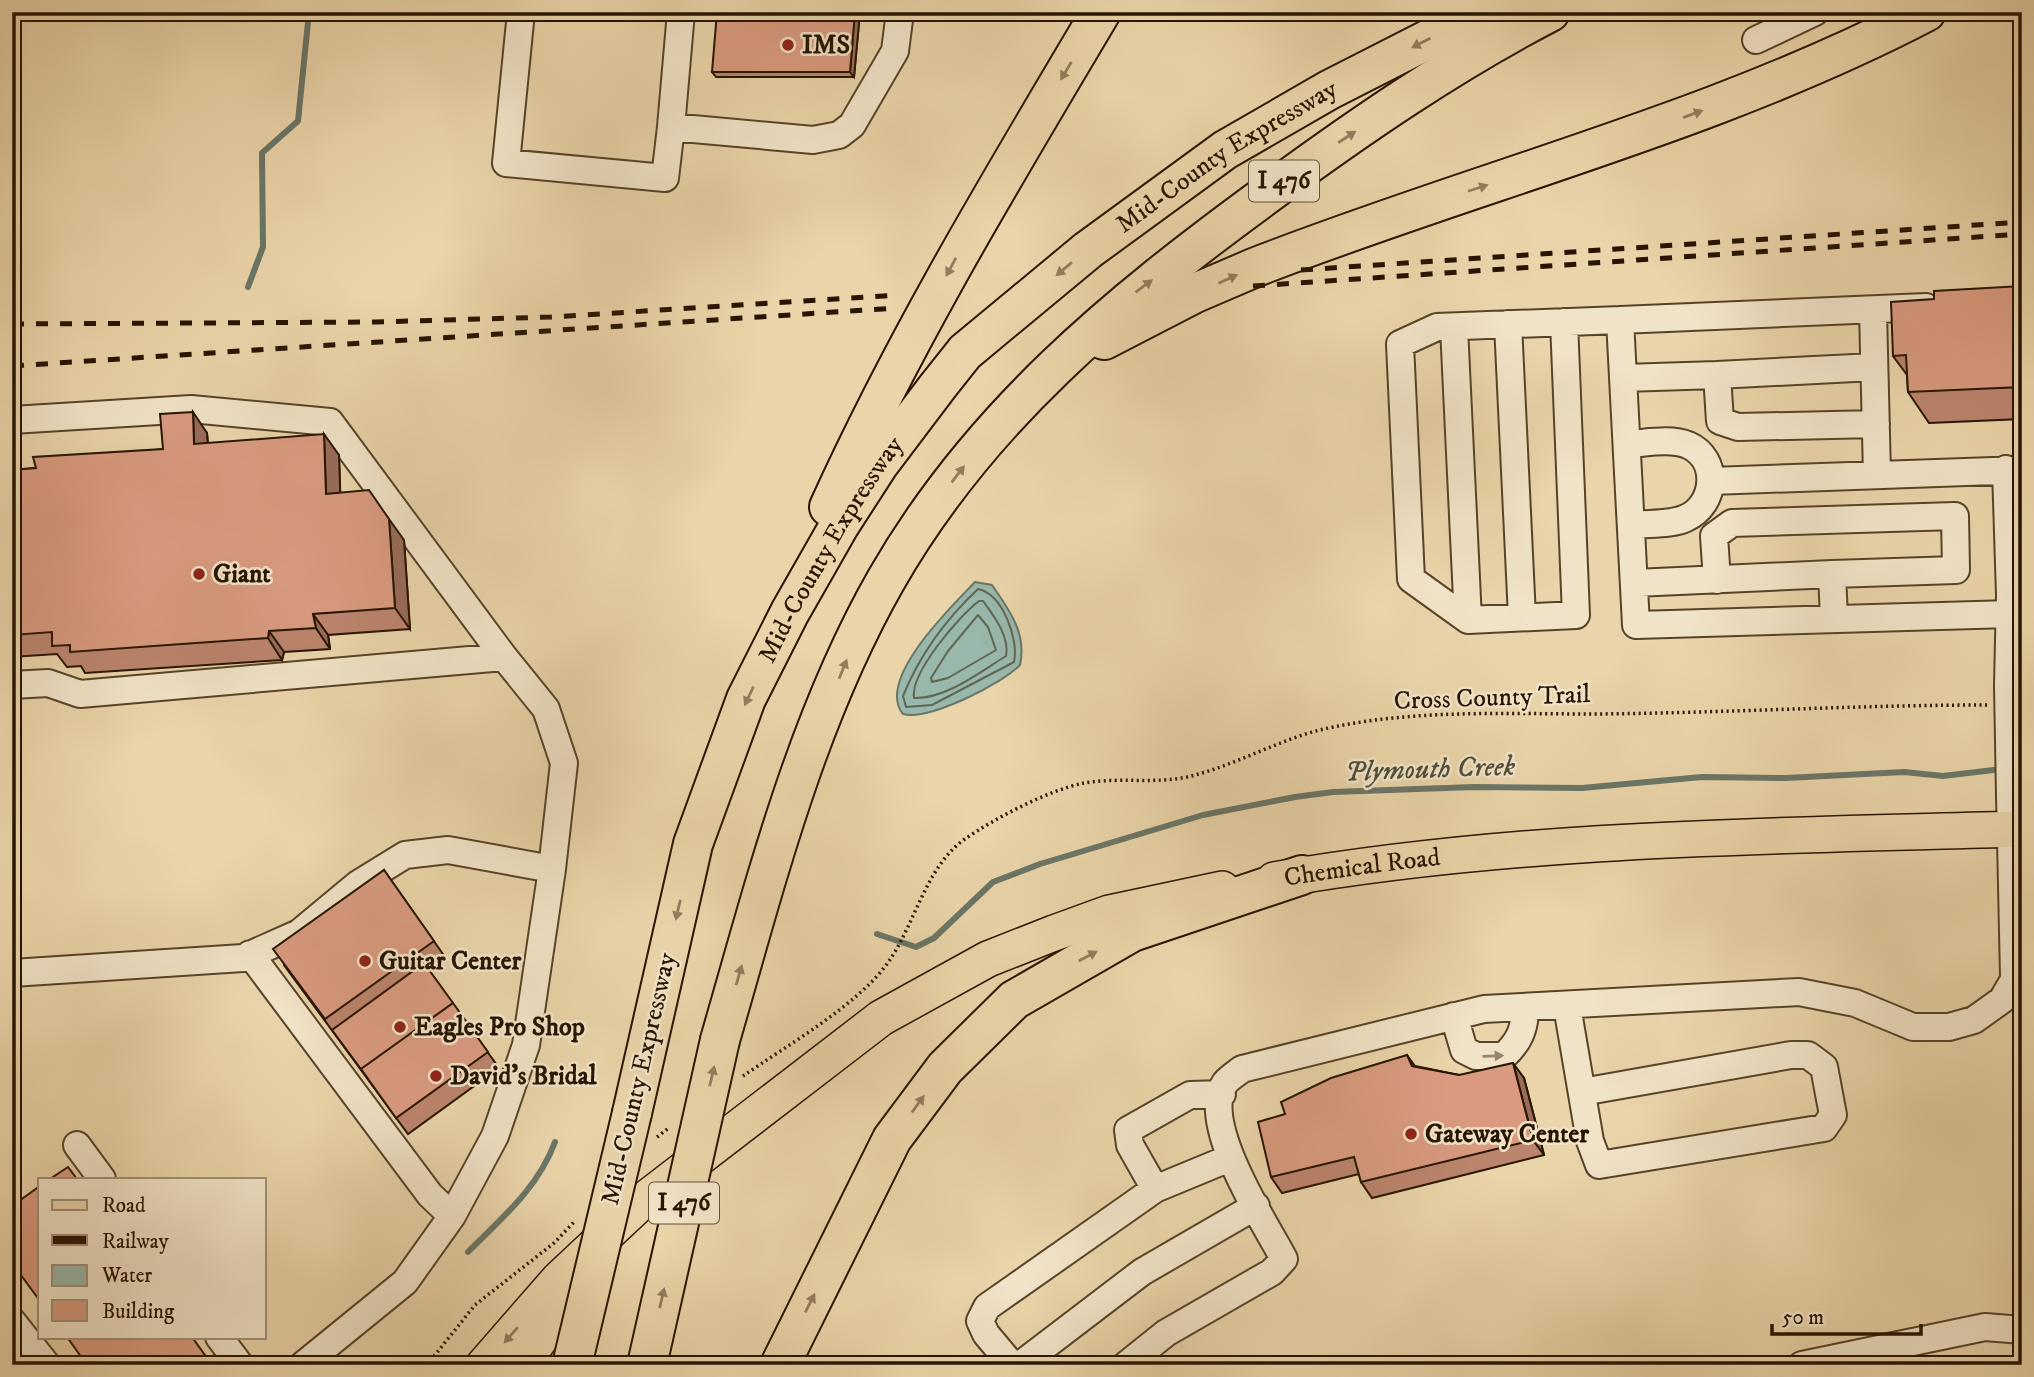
<svg xmlns="http://www.w3.org/2000/svg" width="2034" height="1377" font-family="'IM FELL DW Pica',serif">
<rect width="100%" height="100%" fill="#ead4a9"/>
<filter id="stains"><feTurbulence type="fractalNoise" baseFrequency=".00286" numOctaves="4"/><feColorMatrix values="0 0 0 0 .2 0 0 0 0 .09 0 0 0 0 .02 0 0 0 .5 -.17"/></filter>
<radialGradient id="worn" r=".72"><stop offset=".6" stop-color="#630" stop-opacity="0"/><stop offset="1" stop-color="#630" stop-opacity=".3"/></radialGradient>
<path fill="#98b8ab" stroke="#6a7667" stroke-width="2" d="M975,582L992,585C1010,611 1027,634 1020,665C1002,684 928,721 903,714C875,680 952,606 975,582Z"/>
<g fill="none" stroke-linecap="round" stroke-linejoin="round">
<path stroke="#5f6656" stroke-width="2" d="M978,589C1003,594 1019,640 1014,662L932,705L906,707L903,696C920,654 945,620 978,589Z
M979,601H983C994,616 1010,637 1006,656C980,672 946,699 914,698C910,673 959,616 979,601Z
M978,615L988,627L996,650L948,678L932,682L931,678L948,651Z"/>
<path stroke="#6a7667" stroke-width="6" d="M248,287L263,247L262,153L298,121L309,12
M877,934L916,947L934,938L993,882L1040,864L1203,815L1295,797L1333,792L1474,787L1582,788L1702,777L1786,778L1904,772L1943,776L2002,769
M468,1252C502,1218 538,1188 555,1142"/>
<defs>
<path id="minor" d="M521,12L506,163L665,178L671,127L813,140L839,135L852,125L895,51L900,12
M1756,40L1815,12
M671,127L681,12
M1926,307L1620,320L1636,625L2010,614
M1873,311L1877,475
M1564,322L1576,615L1468,620L1411,579L1400,344L1437,327L1620,320
M1508,324L1522,617
M1454,327L1468,620
M1717,375L1874,367
M1624,378L1717,375L1720,421L1738,427L1876,424
M12,420L191,409L330,422L504,657
M1628,444C1647,443 1670,438 1688,445C1720,459 1716,505 1686,518C1672,525 1649,523 1632,525
M2006,469L2010,595L2008,685
M1711,481L2022,470
M1717,580L1714,536L1732,523L1955,516L1956,570L1832,574
M1635,583L1832,574L1834,618
M12,685L48,683L80,694L504,657L546,709L564,763L552,869L526,1045L495,1136L452,1216L405,1282L303,1365
M2010,795L2014,977
M250,954L430,1195L452,1216
M12,973L243,958L299,933L358,884L405,855L448,850L552,869
M1567,1006L1590,1141L1599,1165L1824,1128L1833,1115L1824,1067L1808,1055H1791L1582,1092
M1454,1016L1464,1050L1476,1056H1504C1519,1042 1525,1029 1525,1008
M77,1145L102,1179
M1155,1189L1130,1145L1128,1130L1190,1095L1222,1094
M12,1321L47,1365
M219,1337L240,1365
M1012,1365L986,1334L980,1321L987,1307L1155,1189L1230,1158
M1020,1365L1142,1272L1256,1206
M1126,1365L1166,1333L1272,1272L1284,1259C1265,1223 1198,1122 1225,1083C1229,1078 1237,1073 1242,1069L1484,1009L1799,992L1855,1003L1913,1027H1949L1974,1020L2002,1000L2022,966
M1802,1365L1985,1327L2022,1330"/>
<g id="major">
<path id="s1" d="M1274,880C1520,837 1772,836 2022,829"/>
<path d="M484,1365L559,1279L639,1204L881,1018L988,959L1054,933L1109,913L1222,889"/>
<path d="M521,1365L561,1310"/>
</g>
<g id="highway">
<path d="M1104,340L1193,294L1256,267C1479,180 1713,123 1926,12"/>
<path d="M829,507C907,335 1005,174 1101,12"/>
<path d="M720,1040C765,885 805,722 886,580C979,417 1117,304 1266,195C1357,128 1450,64 1550,12"/>
<path id="s2" d="M632,1113L693,844L746,699L790,612L839,526L879,464L938,386L965,352L1088,250L1225,150L1329,90L1482,12"/>
<path d="M780,1365L892,1139L945,1068L1014,1000L1132,932L1302,875"/>
</g>
</defs>
<use href="#minor" stroke="#57432a" stroke-width="30"/>
<use href="#major" stroke="#261300" stroke-width="38"/>
<use href="#highway" stroke="#261300" stroke-width="42"/>
<path stroke="#261300" stroke-width="3.5" stroke-dasharray="2 3.5" stroke-linecap="butt" d="M743,1076C786,1046 860,1004 889,961C915,924 926,866 965,839C995,818 1049,790 1084,783C1118,777 1153,784 1187,777C1235,766 1277,740 1324,729C1413,709 1504,714 1594,714C1725,713 1856,705 1988,705
M657,1137L670,1127
M427,1365L475,1305L554,1243L576,1220"/>
<use href="#minor" stroke="#f1e3c7" stroke-width="26"/>
<use href="#major" stroke="#ead4a9" stroke-width="35"/>
<use href="#highway" stroke="#ead4a9" stroke-width="38"/>
<path stroke="#261300" stroke-width="5" stroke-dasharray="12 12" stroke-linecap="butt" d="M1301,270L2022,222
M1253,286L2022,234
M12,324L376,322L551,317L898,295
M12,366L896,308"/>
<defs>
<path id="minor-bridge" d="M2008,685L2010,795"/>
<path id="highway-bridge" d="M572,1365L632,1113
M647,1365L720,1040"/>
</defs>
<use href="#minor-bridge" stroke="#57432a" stroke-width="30" stroke-linecap="butt"/>
<use href="#highway-bridge" stroke="#261300" stroke-width="42" stroke-linecap="butt"/>
<use href="#minor-bridge" stroke="#f1e3c7" stroke-width="26"/>
<use href="#highway-bridge" stroke="#ead4a9" stroke-width="38"/>
</g>
<path fill="#bb846d" stroke="#261300" stroke-width="2" d="M860,12L854,77H716L712,72Z
M2022,286V419L1929,423L1908,392L1907,375L1893,356L1934,299Z
M207,433L208,443L339,455L340,493L404,540L410,629L328,635L330,649L284,652L282,660L85,673L81,666L67,667L57,654L12,657V470L36,468L163,449Z
M384,870L445,957L428,969L499,1068L408,1134L284,965Z
M1407,1055L1415,1066L1459,1075L1524,1078L1544,1155L1372,1198L1361,1182L1359,1174L1282,1193L1271,1177Z"/>
<path fill="#986c59" stroke="#261300" stroke-width="2" d="M855,12H860L854,77L850,72Z
M193,412L207,433L209,465L194,444Z
M324,434L339,455L341,515L326,494Z
M389,519L404,540L410,629L395,608Z
M313,614L328,635L330,649L316,628Z
M269,631L284,652L282,660L268,638Z
M1513,1063L1524,1078L1544,1155L1533,1140Z"/>
<path fill="#d99a7f" stroke="#261300" stroke-width="2" d="M717,12H855L850,72H712Z
M2019,12H2022V51L2016,36Z
M2022,286V387L1908,392L1906,355L1893,356L1891,302L1934,299V291Z
M193,412L194,444L324,434L326,494L369,490L389,519L395,608L313,614L316,628L269,631L268,638L70,652V645L52,646V632L12,635V470L36,468L33,457L163,449L160,414Z
M384,870L434,941L325,1019L273,949Z
M424,963L453,1003L361,1069L369,1080L332,1030Z
M453,1003L488,1052L396,1118L361,1069Z
M1407,1055L1412,1066L1459,1075L1513,1063L1533,1140L1361,1182L1354,1157L1271,1177L1258,1122L1285,1114L1281,1102L1331,1078Z
M68,1167L77,1179H50Z
M40,1186V1301L12,1263V1206Z
M67,1337H192L212,1365H87Z"/>
<defs><path id="oneway-solid" d="M-6-.8H1V-3.2L6.5 0L1 3.2V.8H-6Z" transform="scale(1.75)"/></defs>
<g fill="#927d5d">
<use href="#oneway-solid" transform="translate(1421 43) rotate(153)"/>
<use href="#oneway-solid" transform="translate(1066 71) rotate(121)"/>
<use href="#oneway-solid" transform="translate(1693 114) rotate(-20)"/>
<use href="#oneway-solid" transform="translate(1347 137) rotate(-33)"/>
<use href="#oneway-solid" transform="translate(1478 188) rotate(-18)"/>
<use href="#oneway-solid" transform="translate(951 267) rotate(118)"/>
<use href="#oneway-solid" transform="translate(1064 269) rotate(140)"/>
<use href="#oneway-solid" transform="translate(1228 279) rotate(-24)"/>
<use href="#oneway-solid" transform="translate(1144 286) rotate(-37)"/>
<use href="#oneway-solid" transform="translate(958 474) rotate(-53)"/>
<use href="#oneway-solid" transform="translate(843 669) rotate(-68)"/>
<use href="#oneway-solid" transform="translate(749 696) rotate(115)"/>
<use href="#oneway-solid" transform="translate(678 910) rotate(103)"/>
<use href="#oneway-solid" transform="translate(1088 956) rotate(-28)"/>
<use href="#oneway-solid" transform="translate(739 975) rotate(-74)"/>
<use href="#oneway-solid" transform="translate(712 1076) rotate(-77)"/>
<use href="#oneway-solid" transform="translate(918 1104) rotate(-54)"/>
<use href="#oneway-solid" transform="translate(662 1298) rotate(-77)"/>
<use href="#oneway-solid" transform="translate(810 1303) rotate(-63)"/>
<use href="#oneway-solid" transform="translate(511 1335) rotate(131)"/>
</g>
<use fill="#96856d" href="#oneway-solid" transform="translate(1493 1056) rotate(-2)"/>
<g fill="#8f2418" stroke="#f1e3c7" stroke-width="2.5">
<circle cx="788" cy="45" r="7"/>
<circle cx="199" cy="574" r="7"/>
<circle cx="365" cy="961" r="7"/>
<circle cx="400" cy="1027" r="7"/>
<circle cx="436" cy="1076" r="7"/>
<circle cx="1411" cy="1134" r="7"/>
</g>
<g text-anchor="middle" dominant-baseline="central" stroke-width="5" stroke-linejoin="round" paint-order="stroke">
<g fill="#f1e3c7" stroke="#63513c" stroke-width="2">
<rect x="1249" y="160.5" width="70" height="41" rx="5"/>
<rect x="649" y="1182.5" width="70" height="41" rx="5"/>
</g>
<g font-size="24" font-weight="bold" fill="#261300">
<text x="1284" y="181">I 476</text>
<text x="684" y="1203">I 476</text>
</g>
<g font-size="26" font-weight="bold" fill="#261300" stroke="#f1e3c7" text-anchor="start">
<text x="802" y="45">IMS</text>
<text x="213" y="574">Giant</text>
<text x="379" y="961">Guitar Center</text>
<text x="414" y="1027">Eagles Pro Shop</text>
<text x="450" y="1076">David's Bridal</text>
<text x="1425" y="1134">Gateway Center</text>
</g>
<g font-size="26" fill="#261300" stroke="#f1e3c7">
<text stroke="none"><textPath href="#s2" startOffset="1169">Mid-County Expressway</textPath></text>
<text stroke="none"><textPath href="#s2" startOffset="602">Mid-County Expressway</textPath></text>
<text transform="translate(1492 698) rotate(-2)">Cross County Trail</text>
<text stroke="none"><textPath href="#s1" startOffset="89">Chemical Road</textPath></text>
<text transform="translate(639 1079) rotate(-77)">Mid-County Expressway</text>
</g>
<g font-size="28" font-style="italic" fill="#4e4d3c" stroke="#f1e3c7">
<text transform="translate(1430 769) rotate(-2)">Plymouth Creek</text>
</g>
</g>
<rect width="2034" height="1377" fill="none" stroke="#ead4a9" stroke-width="42"/>
<rect x="14" y="14" width="2006" height="1349" fill="none" stroke="#261300" stroke-width="3.5"/>
<rect x="21" y="21" width="1992" height="1335" fill="none" stroke="#261300" stroke-width="2"/>
<rect x="38" y="1178" width="228" height="161" fill="#f1e3c7" stroke="#a09077" stroke-width="2"/>
<rect x="52" y="1200" width="35" height="10" fill="#ead4a9" stroke="#a09077" stroke-width="2"/>
<text x="102" y="1212" font-size="21" fill="#261300">Road</text>
<rect x="52" y="1235" width="35" height="10" fill="#261300" stroke="#a09077" stroke-width="2"/>
<text x="102" y="1248" font-size="21" fill="#261300">Railway</text>
<rect x="52" y="1265" width="35" height="21" fill="#98b8ab" stroke="#a09077" stroke-width="2"/>
<text x="102" y="1282" font-size="21" fill="#261300">Water</text>
<rect x="52" y="1300" width="35" height="21" fill="#d99a7f" stroke="#a09077" stroke-width="2"/>
<text x="102" y="1318" font-size="21" fill="#261300">Building</text>
<path d="M1772 1324v10h149v-10" fill="none" stroke="#261300" stroke-width="3.5"/>
<text x="1782" y="1324" font-size="21" fill="#261300" stroke="#f1e3c7" stroke-width="5" paint-order="stroke">50 m</text>
<rect width="100%" height="100%" filter="url(#stains)"/>
<rect width="100%" height="100%" fill="url(#worn)"/>
</svg>
